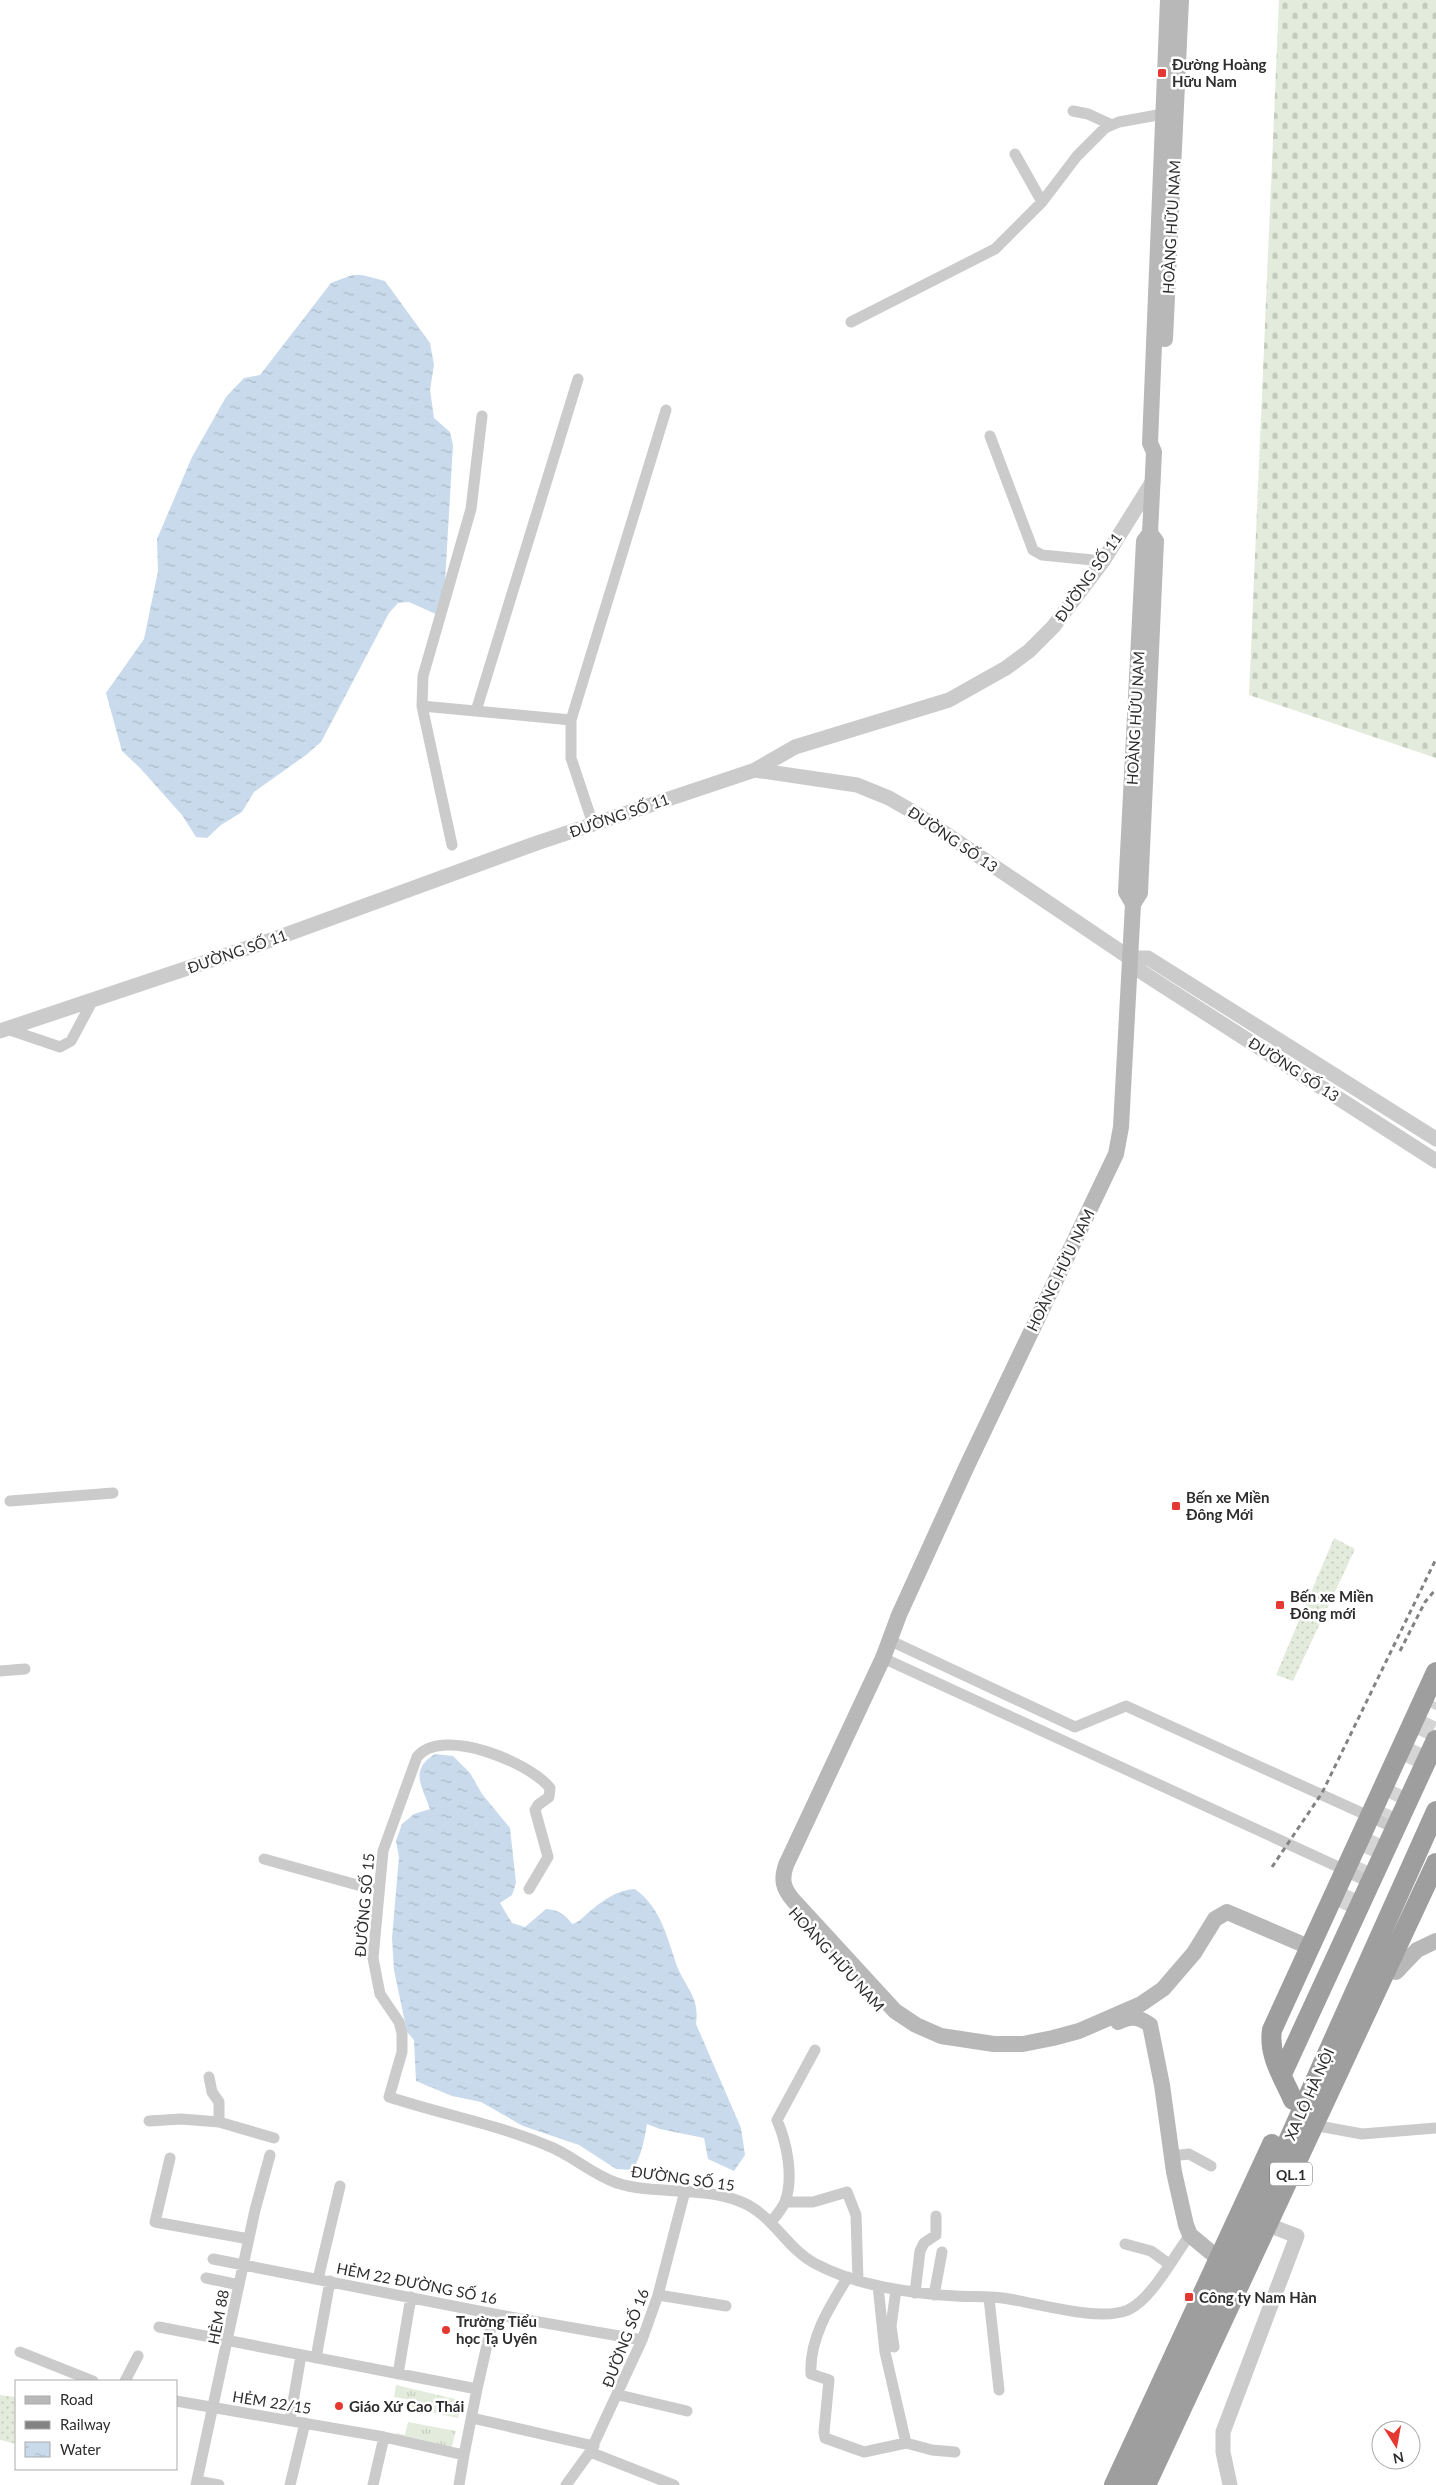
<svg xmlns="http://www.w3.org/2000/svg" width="1436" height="2485" font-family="Lato,sans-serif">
<defs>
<pattern id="grass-dots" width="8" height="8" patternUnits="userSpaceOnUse" patternTransform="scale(1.25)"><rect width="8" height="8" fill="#e3ecdc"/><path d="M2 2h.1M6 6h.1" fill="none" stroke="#c3cbbd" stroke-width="1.8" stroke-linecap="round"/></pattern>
<pattern id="cemetery-stones" width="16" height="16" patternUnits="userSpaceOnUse" patternTransform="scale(1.25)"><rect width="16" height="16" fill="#e3ecdc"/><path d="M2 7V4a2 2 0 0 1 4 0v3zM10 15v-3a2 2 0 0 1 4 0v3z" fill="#c3cbbd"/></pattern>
<pattern id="park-tufts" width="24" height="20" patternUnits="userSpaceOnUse" patternTransform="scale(1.25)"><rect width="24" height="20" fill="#e3ecdc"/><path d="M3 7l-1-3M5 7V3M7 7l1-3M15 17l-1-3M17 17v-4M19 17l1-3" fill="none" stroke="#c3cbbd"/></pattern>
<pattern id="water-ripples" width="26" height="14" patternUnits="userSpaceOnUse" patternTransform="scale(1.25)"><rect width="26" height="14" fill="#c8daeb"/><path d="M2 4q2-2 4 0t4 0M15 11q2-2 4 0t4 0" fill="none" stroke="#acbbca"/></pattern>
</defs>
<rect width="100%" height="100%" fill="#fff"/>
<path fill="url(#grass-dots)" d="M1334,1538L1355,1549L1293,1681L1276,1675Z
M0,2395L16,2397V2444L0,2440Z"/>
<path fill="url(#cemetery-stones)" d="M1279,0H1436V758L1249,695Z"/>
<path fill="url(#park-tufts)" d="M396,2385L459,2400L461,2405L458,2418L411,2408L412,2400L394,2397Z
M408,2422L456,2431L451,2450L395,2439L397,2433L405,2435Z"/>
<path fill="url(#water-ripples)" d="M352,275H362L385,281L430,343L434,365L430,390L434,418L450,432L453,445L444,598L440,616L409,602L398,603L389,613L321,742L306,755L254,792L242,812L221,825L207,838L196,837L182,815L140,768L122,751L106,693L144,639L158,571L157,539L192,457L226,397L244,378L260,375L331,283Z
M435,1754L453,1756L470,1773L482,1794L510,1828L516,1883L512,1895L500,1903L512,1923L525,1927L546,1909C558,1910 565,1914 572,1924C579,1922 582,1918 588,1913C602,1901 616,1890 635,1889C661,1908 667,1937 677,1966C686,1989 700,1997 696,2024L741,2128L745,2155L734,2171L708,2159L704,2138L660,2129L647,2124C644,2140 642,2156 632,2170L616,2169L579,2145L523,2126L481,2102L452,2096L416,2081L414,2040L407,2032L394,1970L392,1938L399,1857L396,1841L402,1824L414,1814L430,1809C422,1786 409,1770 435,1754Z"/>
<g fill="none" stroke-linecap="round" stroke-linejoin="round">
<path stroke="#d5d5d5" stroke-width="20" stroke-dasharray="20 10" stroke-linecap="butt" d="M1407,1763L1436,1702
M1340,1908L1396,1787"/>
<path stroke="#cbcbcb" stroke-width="11" d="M1073,111L1088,114L1112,125
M1015,154L1042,202
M851,322L995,249L1042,202L1077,156L1105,128L1119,122L1163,114
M482,416L471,509L423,676L422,706L571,720
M990,436L1033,550L1042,555L1103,561
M422,706L452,845
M476,711L578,379
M593,824L571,758V720L666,410
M7,1029L60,1047L71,1041L93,1000
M10,1501L113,1493
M891,1641L1075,1727L1126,1706L1395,1828
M883,1658L1369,1881
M0,1671L25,1669
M264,1859L379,1891
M529,1889L548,1857L535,1810L538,1805L549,1797L550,1788C529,1762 442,1726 417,1757L383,1851L373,1958L380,1994L399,2022L402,2033V2052L389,2097C441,2114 495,2124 546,2145C571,2154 591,2174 617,2183C653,2195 700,2186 739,2201C772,2213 785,2247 814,2263C857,2286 908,2293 956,2296C974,2297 992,2296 1009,2299C1041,2304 1099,2322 1128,2310C1152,2299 1173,2257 1190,2235
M209,2077L212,2092L219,2102V2122
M149,2121L181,2119L219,2122L274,2138
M1313,2125L1362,2134L1436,2128
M1171,2156L1189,2154L1211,2166
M170,2158L155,2222L249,2239
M785,2202H813L847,2192L856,2215L858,2281
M771,2222C776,2216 782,2209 785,2202C794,2178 787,2143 777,2120L815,2050
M1125,2244L1151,2251L1169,2264
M213,2259L494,2314L642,2340
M848,2277C830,2306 809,2338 811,2374L829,2380L824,2432L825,2438L864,2452L906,2443L932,2450L955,2452
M206,2278L239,2285
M318,2279L340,2186
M878,2286L885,2352L906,2443
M915,2293L920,2251L924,2243L936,2235V2216
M658,2295L726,2306
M934,2295L942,2252
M989,2298L999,2390
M159,2327L477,2389L464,2455L384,2437L176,2401
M894,2347L891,2326L896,2290
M20,2352L93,2381
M316,2358L330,2281
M398,2374L411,2297
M125,2381L138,2356
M477,2389L494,2314
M619,2395L687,2411
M472,2418L594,2446
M290,2420L301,2355
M590,2452L674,2485
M197,2481L219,2485
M196,2485L255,2210L270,2155
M290,2485L305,2423
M373,2485L384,2437
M459,2485L464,2455
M566,2485L590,2452L642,2340L658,2295L685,2191"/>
<path stroke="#cbcbcb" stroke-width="15" d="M755,770L857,785L889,798L915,813L1130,958L1140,971L1436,1161
M1130,958H1148L1436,1139
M0,1031L274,939L537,843L755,770L795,747L949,700L1006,668L1029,651L1053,627L1103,561L1153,481
M1230,2485L1223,2452V2432L1297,2236L1276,2228"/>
<path stroke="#b8b8b8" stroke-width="16" d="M1165,339L1181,0
M1150,533L1144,541L1126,892L1133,904L1121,1127L1116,1154L966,1468L899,1615L883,1658L786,1865C781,1880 783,1888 793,1900L895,2011L916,2025L941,2036L994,2044H1023L1053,2038L1079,2031L1141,2004L1163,1989L1194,1953L1215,1919L1227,1912L1309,1947
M1133,904L1140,893L1156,541L1150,533L1154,452L1150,443L1168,0
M1396,1972L1417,1950L1436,1941
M1118,2022C1131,2016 1138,2016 1150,2025L1162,2085L1174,2172L1186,2225L1190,2235L1219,2259"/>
<path stroke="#9e9e9e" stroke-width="20" d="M1282,2074L1436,1740
M1293,2100C1283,2077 1268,2055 1272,2030L1436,1672
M1114,2485L1272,2144
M1130,2485L1232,2266L1436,1811
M1146,2485L1436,1863"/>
<path stroke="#838383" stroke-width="3" stroke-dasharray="5 4" stroke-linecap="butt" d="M1400,1651L1425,1602L1436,1589
M1272,1867L1322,1793L1436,1559"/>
</g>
<g fill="#e43831" stroke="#fff" stroke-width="2">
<rect x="1157" y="68" width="10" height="10" rx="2.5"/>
<rect x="1171" y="1501" width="10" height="10" rx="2.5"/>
<rect x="1275" y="1600" width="10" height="10" rx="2.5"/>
<rect x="1184" y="2292" width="10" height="10" rx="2.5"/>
<circle cx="446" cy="2330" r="5"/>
<circle cx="339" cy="2406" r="5"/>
</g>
<g text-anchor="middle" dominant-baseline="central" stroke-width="5" stroke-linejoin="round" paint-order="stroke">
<rect fill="#fff" stroke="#6d6d6d" stroke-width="1" x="1270" y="2162.5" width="42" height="23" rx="4"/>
<g font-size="14" font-weight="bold" fill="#2e2e2e">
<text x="1291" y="2174">QL.1</text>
</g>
<g font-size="15" font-weight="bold" fill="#2e2e2e" stroke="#fff" text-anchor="start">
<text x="1172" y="64">Đường Hoàng<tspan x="1172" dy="17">Hữu Nam</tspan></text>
<text x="1186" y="1497">Bến xe Miền<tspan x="1186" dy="17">Đông Mới</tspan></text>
<text x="1290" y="1596">Bến xe Miền<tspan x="1290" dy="17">Đông mới</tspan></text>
<text x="1199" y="2297">Công ty Nam Hàn</text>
<text x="456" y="2321">Trường Tiểu<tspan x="456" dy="17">học Tạ Uyên</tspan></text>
<text x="349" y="2406">Giáo Xứ Cao Thái</text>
</g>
<g font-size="15" fill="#2e2e2e" stroke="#fff">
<text transform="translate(1171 227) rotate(-87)">HOÀNG HỮU NAM</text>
<text transform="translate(1088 577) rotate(-55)">ĐƯỜNG SỐ 11</text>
<text transform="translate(1135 718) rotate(-87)">HOÀNG HỮU NAM</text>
<text transform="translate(619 815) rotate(-19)">ĐƯỜNG SỐ 11</text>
<text transform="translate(953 839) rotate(34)">ĐƯỜNG SỐ 13</text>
<text transform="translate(237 951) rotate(-19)">ĐƯỜNG SỐ 11</text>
<text transform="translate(1294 1069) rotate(33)">ĐƯỜNG SỐ 13</text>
<text transform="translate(1060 1270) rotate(-64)">HOÀNG HỮU NAM</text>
<text transform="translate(364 1905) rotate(-85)">ĐƯỜNG SỐ 15</text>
<text transform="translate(837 1959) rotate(48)">HOÀNG HỮU NAM</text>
<text transform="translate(1309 2094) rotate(-66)">XA LỘ HÀ NỘI</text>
<text transform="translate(683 2178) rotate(8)">ĐƯỜNG SỐ 15</text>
<text transform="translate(417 2283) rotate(11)">HẺM 22 ĐƯỜNG SỐ 16</text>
<text transform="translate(218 2317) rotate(-79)">HẺM 88</text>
<text transform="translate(625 2338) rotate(-69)">ĐƯỜNG SỐ 16</text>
<text transform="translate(272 2402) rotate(9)">HẺM 22/15</text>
</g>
</g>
<rect x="15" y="2380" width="162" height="90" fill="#ffffff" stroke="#ababab"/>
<rect x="25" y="2396" width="25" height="8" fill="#b8b8b8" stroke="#ababab"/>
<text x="60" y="2405" font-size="15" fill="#2e2e2e">Road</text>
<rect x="25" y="2421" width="25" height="8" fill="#838383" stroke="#ababab"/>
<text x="60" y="2430" font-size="15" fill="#2e2e2e">Railway</text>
<rect x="25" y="2442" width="25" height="15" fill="url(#water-ripples)" stroke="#ababab"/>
<text x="60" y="2455" font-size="15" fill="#2e2e2e">Water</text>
<g transform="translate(1396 2445) rotate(169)"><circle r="24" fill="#ffffff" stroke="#ababab"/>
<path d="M0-4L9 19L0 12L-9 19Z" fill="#e43831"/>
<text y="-8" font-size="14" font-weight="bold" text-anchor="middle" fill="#2e2e2e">N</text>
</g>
</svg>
